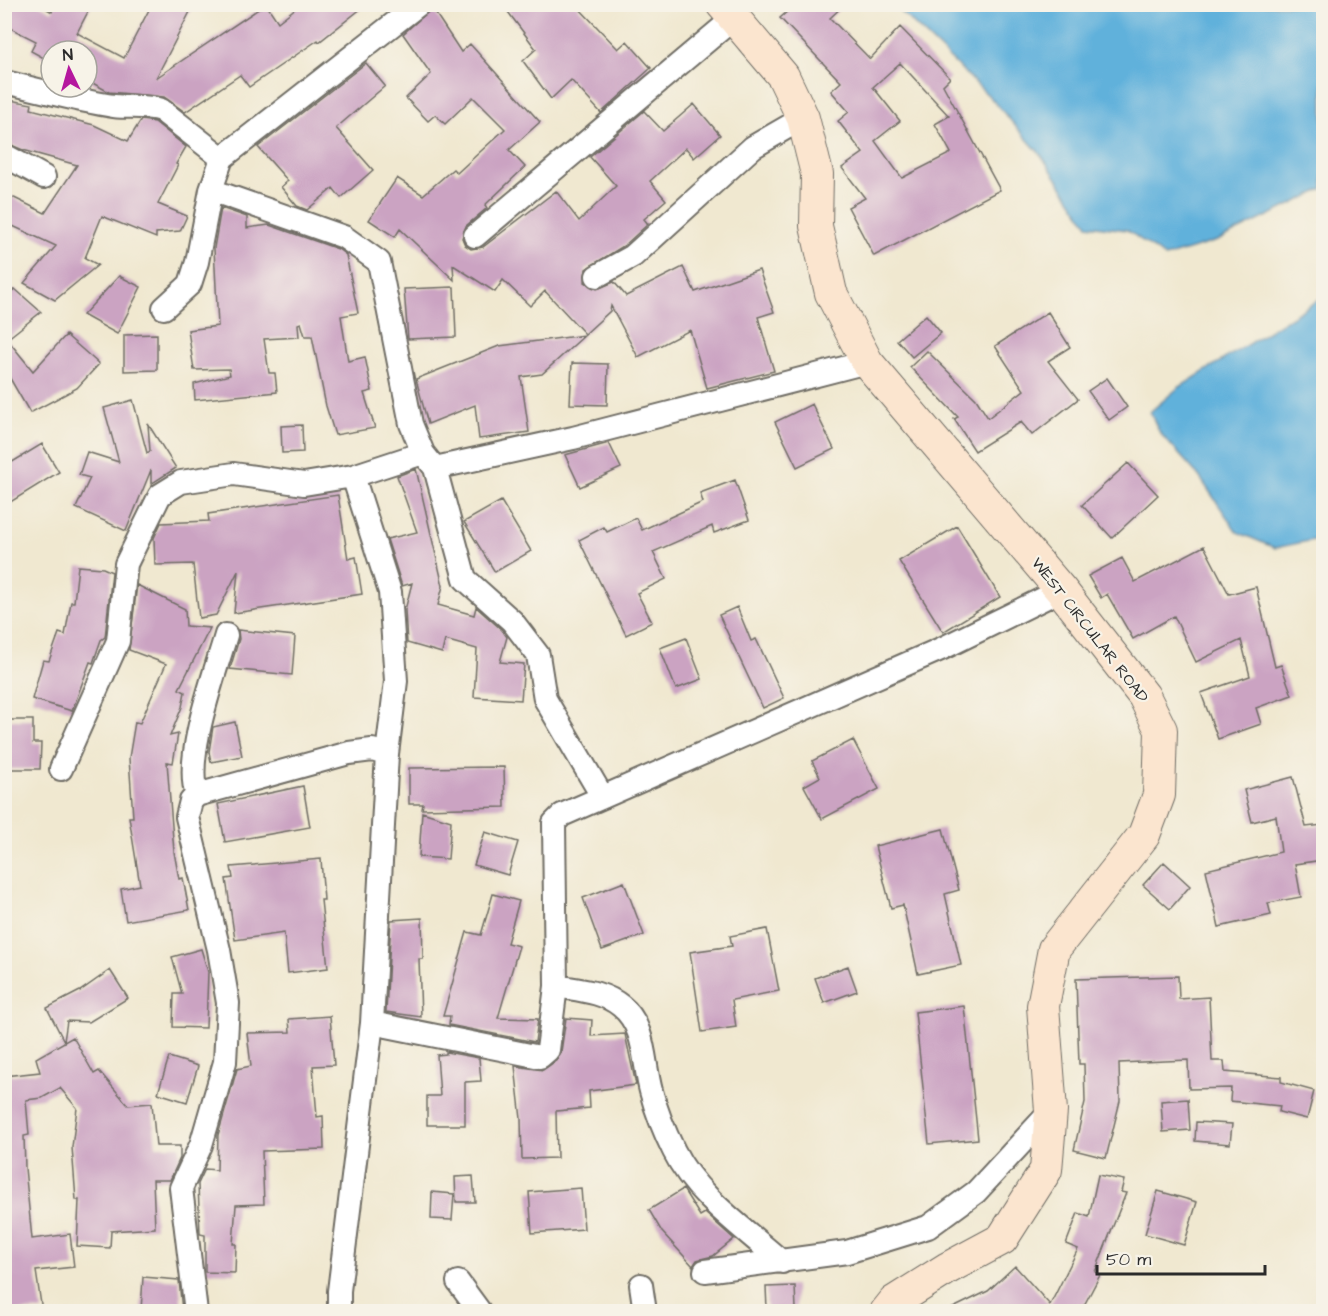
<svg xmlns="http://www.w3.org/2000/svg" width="1328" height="1316" font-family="'Architects Daughter',sans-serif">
<rect width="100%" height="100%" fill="#f7f3e8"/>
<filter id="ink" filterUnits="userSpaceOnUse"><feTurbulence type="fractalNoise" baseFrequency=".0167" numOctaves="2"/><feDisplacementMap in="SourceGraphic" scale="12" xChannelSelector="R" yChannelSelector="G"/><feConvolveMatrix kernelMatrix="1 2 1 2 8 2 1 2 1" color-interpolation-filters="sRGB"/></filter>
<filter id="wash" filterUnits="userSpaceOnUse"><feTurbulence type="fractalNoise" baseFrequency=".008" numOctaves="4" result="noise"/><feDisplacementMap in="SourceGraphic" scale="24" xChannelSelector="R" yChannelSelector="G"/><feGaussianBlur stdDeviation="1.35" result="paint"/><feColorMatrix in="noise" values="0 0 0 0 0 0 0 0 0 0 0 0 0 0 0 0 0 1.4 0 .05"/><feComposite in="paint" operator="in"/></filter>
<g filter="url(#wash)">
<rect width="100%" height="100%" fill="#f0e8d0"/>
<path fill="#61b1db" stroke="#466e83" stroke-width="1.5" d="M894,5H1323V189L1217,241L1165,257L1127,230L1088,225L1041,155L990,97Z
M1323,297V538L1275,548L1237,532L1199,476L1160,433L1150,412L1178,388Z"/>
<g id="blocks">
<path fill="#cba3c2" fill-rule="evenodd" d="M13,4H38L52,12L55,4H92L77,33L124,58L152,4H194L156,78L266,4L278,22L301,4H367L319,42L318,40L249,87L240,75L185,112L164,97L109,92L87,80V51H51V62L31,51L36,41L4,25Z
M502,4H575L618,49L627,41L651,68L601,113L571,80L551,99L523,61L536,49Z
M796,4H845L830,18L870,59L900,27L950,78L943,85L1000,190L874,256L848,207L865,198L842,168L863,153L838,121L849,112L831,91L841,82L780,18ZM900,63L949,116L935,124L951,153L902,178L875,141L900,121L873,87Z
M432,8L461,52L470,44L540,122L509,150L525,167L485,205L487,208L466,226L462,238L465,245L471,249L483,247L556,191L579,221L616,186L590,157L644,111L663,131L694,104L720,135L694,158L686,148L650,181L666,200L644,219L648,224L625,245L586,269L585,282L597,289L614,282L626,296L683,267L695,292L759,270L774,312L758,317L774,371L707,388L690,330L638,357L611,306L610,311L585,334L545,291L530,306L503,280L495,292L453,265L454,280L400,229L395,237L369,220L397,178L423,195L453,169L457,173L505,129L473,97L445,124L435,115L428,121L406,98L431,74L403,34Z
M366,63L385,86L336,128L373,170L341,198L333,188L307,210L297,206L281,187L288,181L258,147Z
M4,99L32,104L31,109L94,125L128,141L141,120L155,122L186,147L176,164L178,165L158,204L187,216L180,231L156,233V238L102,216L85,258L98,265L55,300L24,283L56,246L4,222V193L45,213L77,165L23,150L4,142Z
M221,208L247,217V228L269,225L338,249L346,255L358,313L341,316L348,361L365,357L372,391L364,393L375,428L335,435L326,406L312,336H305L301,323L298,324L299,337L264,339L269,373H275L277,392L195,400L194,384L230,375L229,369L194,370L188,330L218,326L214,248Z
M119,276L141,287L117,334L83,315Z
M454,287L456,337L408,339L404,289Z
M15,289L41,312L7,339L33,371L66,335L99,364L77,388L30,413L4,368V297Z
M1048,312L1070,347L1048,361L1078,399L1032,435L1021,422L975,451L954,419L958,417L910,367L927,351L976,399L988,418L1024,390L995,346Z
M926,315L941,333L912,357L897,340Z
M157,334V370L124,371V335Z
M585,335L542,374L521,377L529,432L479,439L475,405L428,424L416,379L499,346Z
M572,363L608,364L607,405L570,404Z
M1107,378L1127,407L1109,420L1088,391Z
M133,400L147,453L150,451L148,424L176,468L151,484V470L126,531L76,508L90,478L79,475L87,452L119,462L104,408Z
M812,404L834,449L797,467L775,422Z
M302,425L303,452L282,453L281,426Z
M609,443L621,468L580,487L565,455Z
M42,444L59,472L4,506V467Z
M1128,463L1158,495L1112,538L1082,505Z
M416,469L443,586L438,605L474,615L476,607L502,630L507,637L500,662L524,664L521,700L474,697L477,649L445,640L442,653L407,643L405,610L412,583L402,586L387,539L417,532L397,476Z
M735,480L749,520L714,533L712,526L653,552L666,579L637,593L652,622L626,635L579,540L604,527L607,532L636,518L642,530L703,502L700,493Z
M338,495L348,559L356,557L362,594L234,613L238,571L216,615L199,618L193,564L155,565L154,538L161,523L209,521L208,514Z
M501,501L531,551L495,572L464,522Z
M957,526L1000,597L943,632L899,561Z
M1204,546L1229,594L1256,587L1275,667L1281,665L1292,695L1256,708L1261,724L1218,739L1201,693L1250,676L1241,640L1196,662L1174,616L1133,639L1107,594L1101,598L1088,576L1122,558L1135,582Z
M78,566L103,568L112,572L105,637L101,640L93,663L90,662L72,711L32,699L43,660L49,661L59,633L65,635L71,602H74Z
M137,585L185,609L186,626L210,628L179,689L185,692L182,707L170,736L178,734L173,763L167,762L174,852L179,879L183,878L189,910L126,921L121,889L140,885L129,817H133L129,758L135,722L140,723L166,664L129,650Z
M737,607L751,641L756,639L784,698L763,708L719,615Z
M238,630L295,636L292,675L230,669L239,639Z
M686,638L702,679L676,689L660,648Z
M4,720H33V743H41L40,769H4Z
M235,722L242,756L211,762L209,752L213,727Z
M853,740L879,789L822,819L804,786L820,777L812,761Z
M504,767L505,807L422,809L423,804H409V768Z
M1293,777L1306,827L1323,825V860L1295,864L1301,897L1268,903L1271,915L1219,927L1206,870L1281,852L1276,816L1252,822L1244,790Z
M303,786L310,827L225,842L218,804Z
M422,812L451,821L448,859L419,857Z
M943,829L959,890L945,894L961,965L918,974L903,905L891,908L875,846Z
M485,832L518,842L508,875L474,865Z
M321,859L324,900H321L328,968L288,973L284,933L235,940L226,879L233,878L231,867Z
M1164,862L1190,886L1170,909L1143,885Z
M624,882L644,935L602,950L583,898Z
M493,894L519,901L507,943L519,946L498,1018L538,1019L535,1042L449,1025L450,1016H443L467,932L481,935Z
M422,918L423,959H419L421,1017L386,1012L391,920Z
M767,929L779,991L732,1000L736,1027L702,1032L690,952L732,946L730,936Z
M201,949L208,972L206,1028L173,1027L174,994H182L172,957Z
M848,966L857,991L824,1003L815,978Z
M110,970L128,998L89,1022L67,1021L64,1041L47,1008L80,991Z
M1178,976L1179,999L1209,997L1212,1061H1224L1225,1072L1281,1077V1082L1314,1091L1307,1119L1279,1112L1280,1106L1230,1101L1231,1088L1189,1089L1188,1060L1119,1063L1120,1101L1106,1158L1074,1150L1085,1102L1084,1064H1079L1076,979Z
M964,1006L978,1139L929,1144L915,1012Z
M330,1016L334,1065L313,1066L317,1117L323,1116L324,1149L262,1151L264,1204L236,1205L233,1244H236L235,1273L205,1272V1235L200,1234L198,1184L205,1169L217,1170L218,1135L237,1069L251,1066L247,1033L290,1032L289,1019Z
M566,1018L592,1020L591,1036L625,1034L636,1085L589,1091L590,1108L556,1111L557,1158L522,1159L521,1119L515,1066L543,1070L557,1060L561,1052Z
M73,1037L94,1074L99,1071L128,1105L152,1103L156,1146H180V1158L170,1180H153L155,1228L111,1231L110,1248L77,1246L79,1200H76L72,1147L77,1108L60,1088L42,1098L26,1100L29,1135L24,1136L25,1168L32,1239L70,1234L74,1267L36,1271L42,1311H4V1076L40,1072L36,1058Z
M446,1052L479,1058L481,1081L465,1082V1125H427V1096H440L437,1055L446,1054Z
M169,1057L198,1066L187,1102L158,1093Z
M1188,1099L1190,1130L1163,1132L1161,1101Z
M1196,1122L1232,1124L1230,1144L1195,1141Z
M1098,1175L1124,1180L1121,1192L1126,1193L1095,1272L1100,1275L1081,1311H947L988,1291L1015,1266L1050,1305L1078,1249L1066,1244L1078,1213L1089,1217Z
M473,1176L475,1202H456L455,1177Z
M581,1188L584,1229L532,1233L529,1192Z
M683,1189L700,1216L705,1213L734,1239L713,1256L697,1260L693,1266L662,1232L649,1210Z
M1158,1191L1197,1202L1184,1245L1145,1234Z
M432,1192L454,1194L452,1220L431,1219Z
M143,1277L179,1280L182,1311H141Z
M795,1286L796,1309H767L766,1287Z"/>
</g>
</g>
<g filter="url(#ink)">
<use href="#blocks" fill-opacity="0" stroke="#706d65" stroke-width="1.5"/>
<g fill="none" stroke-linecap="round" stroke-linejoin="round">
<defs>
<path id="street" d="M4,82C41,90 77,101 114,106C130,108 145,105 161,110L222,158
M4,155L44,177
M211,190L344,237L379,262L411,424L423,453L435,468L465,579L512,621L538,655L545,699L602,796
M475,236L734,18
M597,276L633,256L753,147L803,118
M164,308L190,284L197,262L211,190L222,158L419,4
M435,468L573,438L867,362
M61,769L118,641L126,564L160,495L181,482L234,474L304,484L353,476L423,453
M197,795C183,759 215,673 226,635
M556,986C577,990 603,991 621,1006C646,1026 643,1062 651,1091C656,1110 665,1133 674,1151C696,1196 745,1229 782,1262
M372,1023L540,1057L548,1050L556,986L554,823L562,815L943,648L1061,590
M705,1271L847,1252L928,1227L976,1192L1051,1111
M458,1282L480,1312
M641,1285L645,1312
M196,1312L181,1188L201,1145L225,1062L228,1003L219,950L187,817L191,801L197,795L349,753L372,750L387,754
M339,1312V1291L372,1023L387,754L396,681L390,592L353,476"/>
<path id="secondary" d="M722,4L783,76L803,118L817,174L816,226L831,293L867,362L1061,590L1144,696L1161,730L1159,795L1144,835L1054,949L1043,1006L1051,1111L1046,1170L1002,1239L948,1268L894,1302L886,1312"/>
</defs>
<use href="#street" stroke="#706d65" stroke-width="26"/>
<use href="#secondary" stroke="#706d65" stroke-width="34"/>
<use href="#street" stroke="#fff" stroke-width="22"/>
<use href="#secondary" stroke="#fbe5cf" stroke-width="32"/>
</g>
</g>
<g text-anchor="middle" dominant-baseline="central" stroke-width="4.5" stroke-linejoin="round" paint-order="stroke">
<g font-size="16" fill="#2b2b2b" stroke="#f7f3e8">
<text transform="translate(1090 630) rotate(52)">WEST CIRCULAR ROAD</text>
</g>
</g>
<rect width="1328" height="1316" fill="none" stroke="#f7f3e8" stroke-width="24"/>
<g transform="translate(69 69) rotate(355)"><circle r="28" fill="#f7f3e8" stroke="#a5a39c" stroke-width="1.5"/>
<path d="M0-4.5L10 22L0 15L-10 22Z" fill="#b5179e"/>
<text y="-9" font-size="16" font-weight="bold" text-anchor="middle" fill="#2b2b2b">N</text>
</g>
<path d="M1097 1265v9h168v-9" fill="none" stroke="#2b2b2b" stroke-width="3"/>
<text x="1106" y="1265" font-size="18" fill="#2b2b2b" stroke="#f7f3e8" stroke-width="4.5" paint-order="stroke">50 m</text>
</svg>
